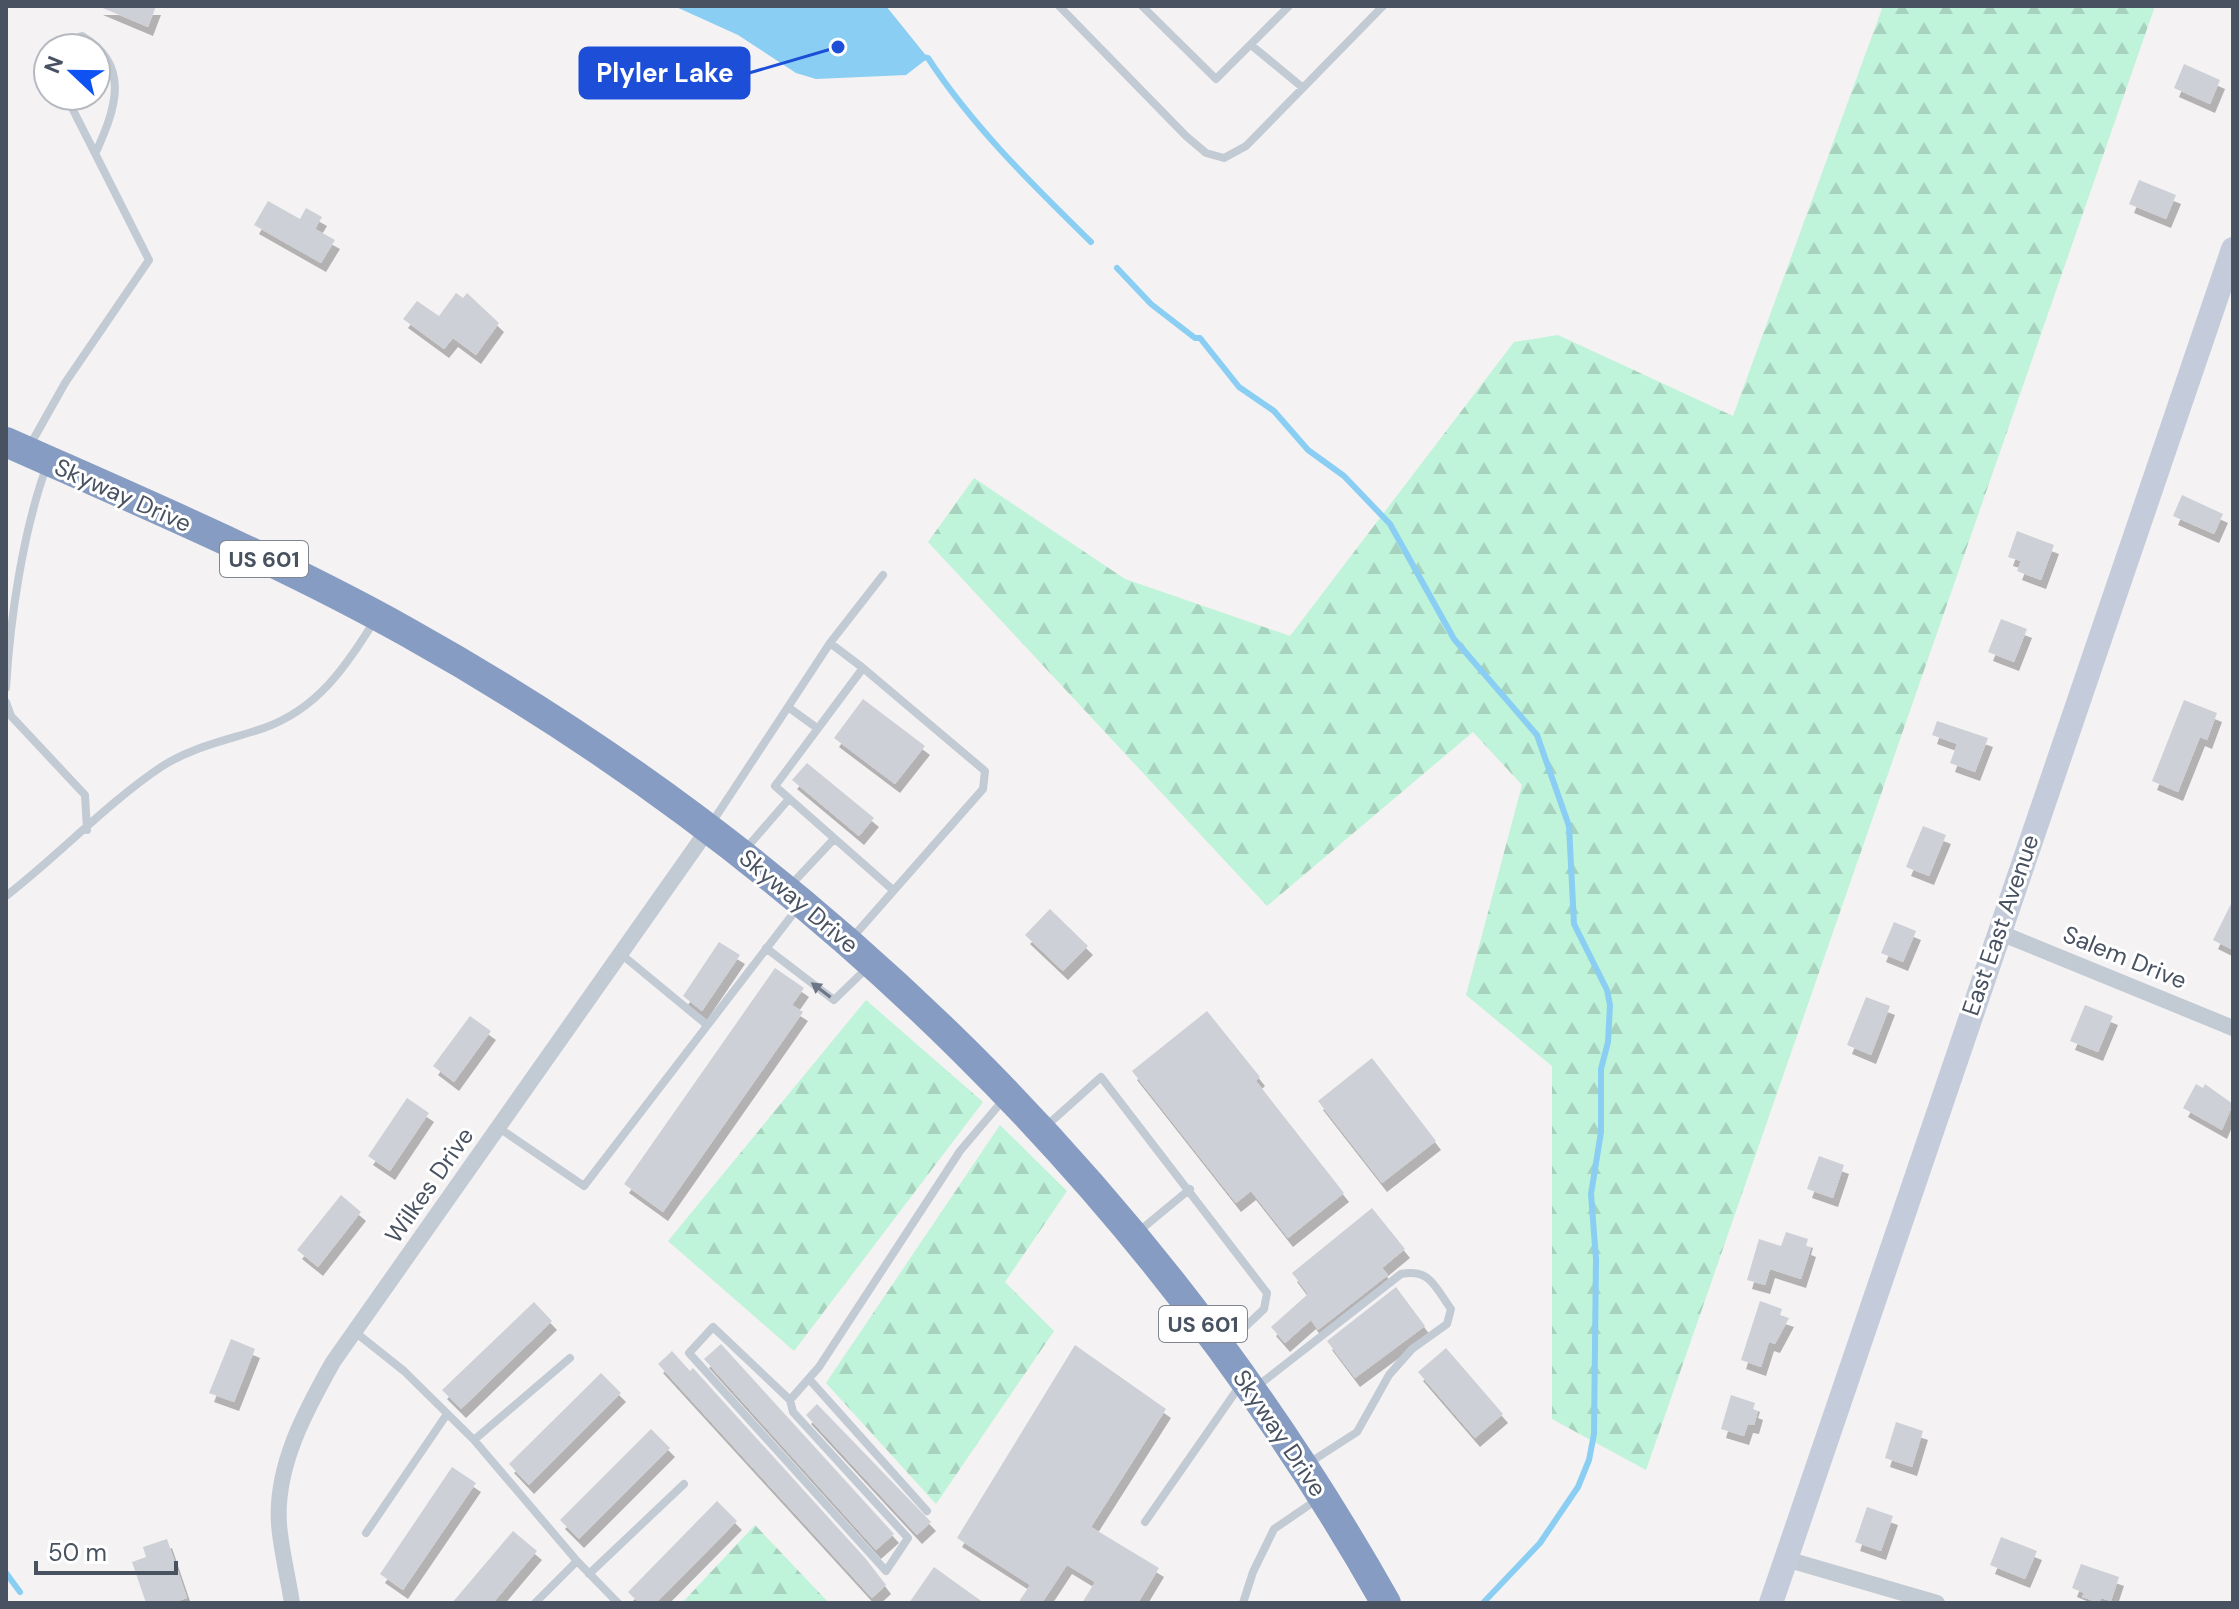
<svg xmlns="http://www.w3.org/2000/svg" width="2239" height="1609" font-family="'DM Sans',sans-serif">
<defs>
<pattern id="forest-firs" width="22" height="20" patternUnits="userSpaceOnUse" patternTransform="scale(2)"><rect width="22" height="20" fill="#bff3da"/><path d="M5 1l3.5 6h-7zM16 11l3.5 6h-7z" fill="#a6d2be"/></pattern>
<filter id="shadow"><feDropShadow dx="5" dy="9" stdDeviation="0" flood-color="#0004"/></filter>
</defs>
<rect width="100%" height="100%" fill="#f4f2f2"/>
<path fill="url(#forest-firs)" d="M1883,6H2155L1646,1470L1552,1419V1066L1466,995L1522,785L1473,732L1267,906L928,542L974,478L1125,579L1290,636L1514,342L1558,335L1733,416Z
M866,1000L983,1102L794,1351L668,1241Z
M1000,1125L1067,1191L1005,1282L1054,1331L936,1504L826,1383Z
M755,1525L829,1603H682Z"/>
<path fill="#8acef3" d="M674,6H886L928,58L906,75L816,79L796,73L738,35Z"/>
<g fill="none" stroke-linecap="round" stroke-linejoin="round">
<path stroke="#8acef3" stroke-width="6" d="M922,57L928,58C973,127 1033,185 1091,242
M1117,268L1151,304L1195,338H1200L1239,387L1274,411L1308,450L1344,476L1390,524L1454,639L1537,735L1569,826L1574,924L1607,990L1610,1005L1608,1042L1601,1069V1132L1591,1194L1596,1259L1594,1434L1589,1460L1578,1487L1540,1543L1483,1603
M6,1573L20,1592"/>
</g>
<path fill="#ced0d7" filter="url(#shadow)" d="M98,6H156L148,27Z
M2184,64L2220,80L2210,104L2174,88Z
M2139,180L2176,195L2166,219L2129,204Z
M268,201L300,219L306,208L322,217L315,229L335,240L321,263L254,225Z
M456,293L463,298L467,293L499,323L476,355L453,338L444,349L403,319L417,301L439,316Z
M2182,495L2223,514L2214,534L2173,516Z
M2017,531L2054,545L2041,580L2017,571L2021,561L2008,557Z
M2001,619L2027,629L2014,662L1988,652Z
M863,699L925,746L895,784L834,738Z
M2184,700L2217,713L2207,740L2200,737L2178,792L2152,781Z
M1937,721L1988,738L1975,772L1950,763L1957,744L1932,735Z
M807,763L874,818L859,836L792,780Z
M1923,826L1946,835L1929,876L1906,867Z
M2233,900V950L2213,940Z
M1050,909L1088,946L1063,971L1025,935Z
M1894,922L1916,931L1903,962L1881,953Z
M719,942L740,955L702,1011L683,996Z
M775,968L804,988L792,1005L803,1012L663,1212L624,1184Z
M1866,997L1890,1006L1871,1055L1847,1045Z
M2085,1005L2113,1016L2098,1052L2070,1041Z
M1207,1011L1260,1077L1256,1081L1344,1193L1288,1238L1251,1191L1236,1203L1132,1071Z
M470,1016L491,1031L454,1082L433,1066Z
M1372,1058L1436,1141L1382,1183L1318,1101Z
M2196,1084L2203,1088L2205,1084L2233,1104L2222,1130L2183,1108Z
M407,1098L429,1113L390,1171L368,1156Z
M1819,1156L1844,1165L1833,1198L1807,1189Z
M341,1195L361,1212L318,1267L297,1250Z
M1372,1208L1405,1249L1382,1268L1388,1275L1318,1330L1311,1320L1285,1343L1271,1327L1308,1294L1292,1273Z
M1786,1232L1808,1239L1806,1246L1811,1248L1801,1279L1770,1269L1765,1285L1747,1280L1759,1239L1781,1246Z
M1396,1287L1425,1326L1355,1378L1327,1341Z
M1760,1301L1782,1309L1780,1315L1789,1318L1775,1344L1769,1342L1761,1367L1741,1360Z
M534,1302L552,1321L461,1409L442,1390Z
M231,1339L255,1349L234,1402L209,1393Z
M721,1344L894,1534L876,1550L704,1359Z
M1075,1345L1166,1409L1091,1527L1159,1568L1138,1603H1082L1095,1582L1067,1565L1042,1603H1018L1030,1585L957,1538Z
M1446,1348L1503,1414L1475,1438L1418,1372Z
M672,1351L690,1371L693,1368L866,1559L886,1585L872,1598L658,1364Z
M601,1373L621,1393L529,1485L509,1464Z
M1731,1395L1755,1403L1753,1409L1758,1411L1754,1425L1748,1424L1744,1436L1721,1429Z
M817,1404L931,1522L917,1535L806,1415Z
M1896,1422L1923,1431L1912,1467L1885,1458Z
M651,1429L670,1448L579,1539L560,1520Z
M452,1467L476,1483L403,1590L380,1574Z
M717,1501L737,1521L656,1603H639L628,1592Z
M1867,1507L1893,1516L1881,1551L1855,1542Z
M513,1531L537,1551L493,1603H452Z
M2001,1537L2037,1551L2025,1579L1990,1565Z
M167,1539L187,1598L172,1603H146L132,1562L146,1557L143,1547Z
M2081,1564L2119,1577L2111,1601L2101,1598L2099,1603L2082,1597L2084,1593L2072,1588Z
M934,1567L984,1603H909Z"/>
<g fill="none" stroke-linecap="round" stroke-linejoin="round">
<path stroke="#c2cad4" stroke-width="8" d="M1059,6L1186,136L1206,153L1224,158L1246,146L1383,6
M1142,6L1216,79L1289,6
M1251,45L1302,87
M61,48L67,41L82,36C131,65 116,108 96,152
M29,447L65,383L149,260L66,96
M830,643L863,668
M6,688C10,618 23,531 47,465
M6,702L11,716L85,795L87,830
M788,707L817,728
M711,824L830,643L883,575
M743,852L788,800
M788,888L834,839
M6,896C59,855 106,804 161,767C193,746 229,740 264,728C319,708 345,667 375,620
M852,938L983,789L985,771L863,668L775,786L893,890
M766,948L834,1000L868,967
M621,954L707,1025
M499,1128L584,1186L796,910
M1044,1128L1101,1077L1267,1293L1264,1309L1225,1346
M1138,1232L1190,1189
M355,1332L404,1371L474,1440L577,1561L618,1603
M809,1379L927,1511
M1255,1388L1401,1274C1430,1268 1435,1287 1451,1309L1447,1324L1412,1349L1389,1375L1357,1432L1309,1463
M790,1400L793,1412L908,1538L886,1571L689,1353L713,1327L790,1400L819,1367L960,1151L1004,1099
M474,1440L570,1358
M1145,1522L1239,1387
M366,1533L447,1414
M589,1574L684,1484
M535,1603L577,1561
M1243,1603L1253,1572L1274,1529L1315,1501"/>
<path stroke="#c2cad4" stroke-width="16" d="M1998,932L2233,1028
M1786,1559L1937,1603
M292,1603C288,1577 281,1550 279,1524C275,1466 306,1410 333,1362L709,828"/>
<path stroke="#c4ccdb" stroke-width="24" d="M1771,1603L2233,249"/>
<path stroke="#879cc3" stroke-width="30" d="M6,442C141,502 278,560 407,632C816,860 1156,1195 1386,1603"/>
</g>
<defs><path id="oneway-solid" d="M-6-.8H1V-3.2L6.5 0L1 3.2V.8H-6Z" transform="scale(2)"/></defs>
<use fill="#6d7684" href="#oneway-solid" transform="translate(821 990) rotate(-143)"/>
<g text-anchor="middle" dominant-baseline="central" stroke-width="6" stroke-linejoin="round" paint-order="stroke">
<g fill="#fff" stroke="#7f8690" stroke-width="2">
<rect x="220" y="541" width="88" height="36" rx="6"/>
<rect x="1159" y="1306" width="88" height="36" rx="6"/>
</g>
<g font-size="22" font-weight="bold" fill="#485261">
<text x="264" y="559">US 601</text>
<text x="1203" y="1324">US 601</text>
</g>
<g font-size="24" fill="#485261" stroke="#fff">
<text transform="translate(123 495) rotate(24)">Skyway Drive</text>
<text transform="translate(799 901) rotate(40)">Skyway Drive</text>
<text transform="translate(2000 925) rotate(-71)">East East Avenue</text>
<text transform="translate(2125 957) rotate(22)">Salem Drive</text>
<text transform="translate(429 1185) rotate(-55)">Wilkes Drive</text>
<text transform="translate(1280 1433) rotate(56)">Skyway Drive</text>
</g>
</g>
<path fill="none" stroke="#1d4ed8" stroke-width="3" d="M838 47L749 73"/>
<circle fill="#1d4ed8" stroke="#fff" stroke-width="3" cx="838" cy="47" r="8"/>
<rect fill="#1d4ed8" stroke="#1d4ed8" stroke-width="3" x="580" y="48" width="169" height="50" rx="8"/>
<g font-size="26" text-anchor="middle" font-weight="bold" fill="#fff">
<text x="665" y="82">Plyler Lake</text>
</g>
<rect width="2239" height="1609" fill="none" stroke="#485261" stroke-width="16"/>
<g transform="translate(72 72) rotate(292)"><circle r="38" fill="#ffffff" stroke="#b6bac0" stroke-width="2"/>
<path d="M0-6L14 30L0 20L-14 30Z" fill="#0e52f2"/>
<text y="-12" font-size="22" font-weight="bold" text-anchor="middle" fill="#485261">N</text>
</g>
<path d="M36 1561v12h140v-12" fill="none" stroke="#485261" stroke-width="4"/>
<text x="48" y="1561" font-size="24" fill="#485261" stroke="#ffffff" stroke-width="6" paint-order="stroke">50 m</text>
</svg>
